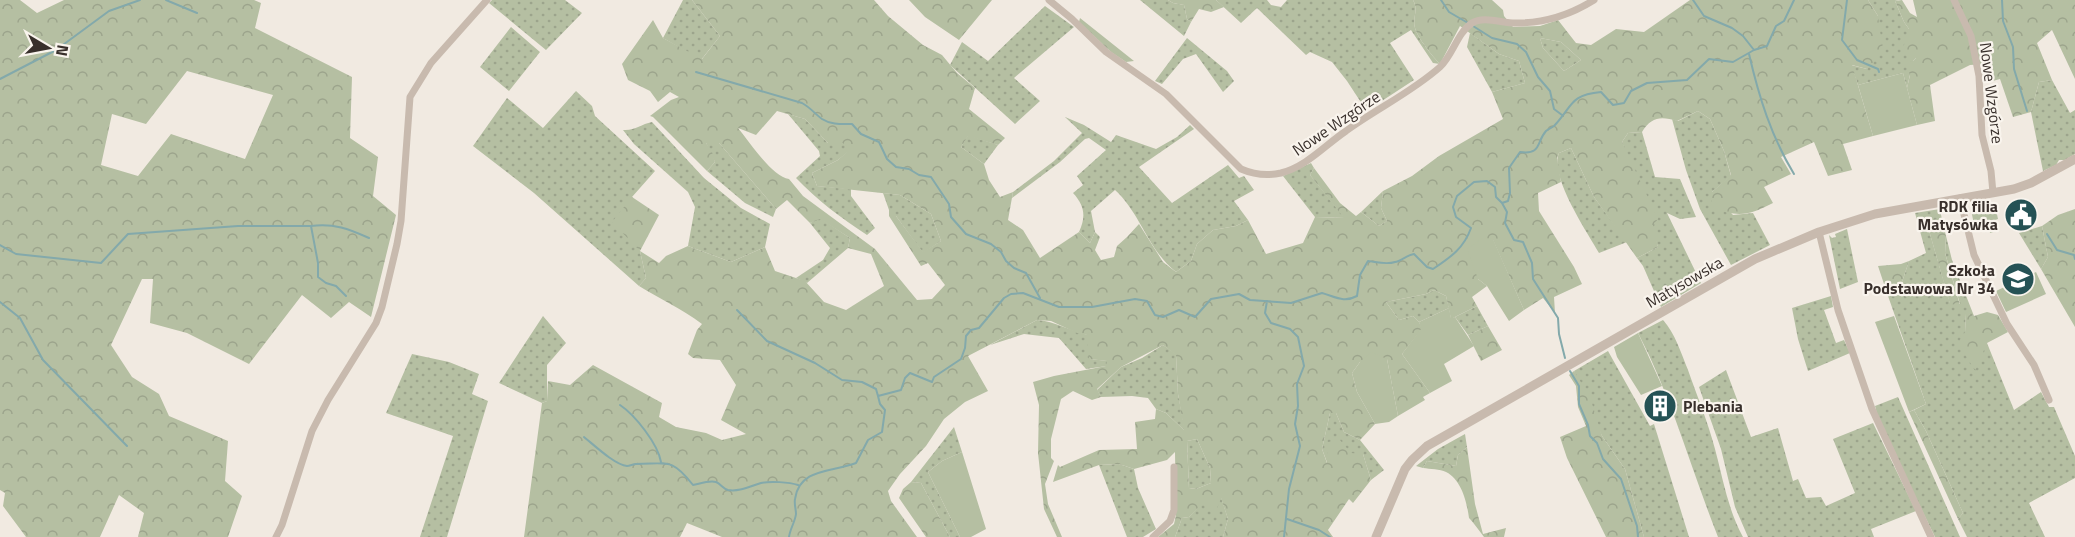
<svg xmlns="http://www.w3.org/2000/svg" width="2075" height="537" font-family="'Titillium Web',sans-serif">
<defs>
<pattern id="grass-dots" width="8" height="8" patternUnits="userSpaceOnUse" patternTransform="scale(1.5)"><rect width="8" height="8" fill="#b5bfa2"/><path d="M2 2h.1M6 6h.1" fill="none" stroke="#9ca48c" stroke-width="1.8" stroke-linecap="round"/></pattern>
<pattern id="forest-crowns" width="20" height="18" patternUnits="userSpaceOnUse" patternTransform="scale(1.5)"><rect width="20" height="18" fill="#b5bfa2"/><path d="M2 6a3 3 0 1 1 6 0M12 15a3 3 0 1 1 6 0" fill="none" stroke="#9ca48c"/></pattern>
</defs>
<rect width="100%" height="100%" fill="#f1eae1"/>
<path fill="url(#grass-dots)" d="M492,0H565L582,13L546,50L489,3Z
M683,0H692L720,36L701,60L663,38Z
M1140,0H1168L1173,3L1184,5L1187,19L1191,22L1184,36Z
M1216,0H1267L1271,5L1281,7L1287,0H1413C1419,10 1412,18 1415,28C1417,37 1433,57 1440,64L1433,63L1411,30L1390,43L1414,80L1368,110L1364,107L1347,81L1332,62L1310,52L1306,55L1257,8L1241,23Z
M1868,0H1899L1895,1L1904,22L1909,29L1916,58L1913,61L1907,88L1903,73L1858,85L1851,65L1867,69L1878,16Z
M1045,6L1074,27L1014,78L1040,101L1015,124L950,65L962,42L988,61Z
M511,27L540,52L509,91L480,67Z
M1470,33L1499,54L1519,61L1525,83L1492,92L1467,47Z
M1187,38L1227,71L1234,81L1223,92L1196,54L1183,59L1162,84L1155,81Z
M1540,38L1561,42L1581,60L1564,71L1543,48Z
M2052,80L2070,113L2075,110V154L2065,160H2059L2056,165L2043,171L2031,112L2039,82Z
M576,91L592,106L595,116L655,171L632,197L640,251L646,278L639,286L534,193L473,146L507,98L543,128Z
M1698,111L1710,119L1724,151L1731,176L1712,192L1733,215L1753,213L1770,245L1731,265L1700,209L1686,170L1672,119L1678,121Z
M788,114L805,119L828,143L843,142L849,151L838,160L812,173L817,186L851,189V196L875,228L867,235C841,218 817,200 796,178L820,156L819,151Z
M1065,117L1084,125L1111,142L1116,135L1156,149L1177,137L1190,125L1194,129L1139,167L1172,203L1228,165L1239,178L1244,176L1254,190L1234,201L1248,220L1236,226L1213,230L1197,244L1191,261L1176,272C1148,250 1141,214 1115,190L1091,211L1095,232L1090,243L1079,232C1086,217 1085,206 1073,193L1083,185L1077,176L1106,150L1089,138L1085,139L1060,162L1012,198L1013,192L1054,161L1082,133Z
M652,122L704,178L741,208L770,224L765,247L731,262L688,246L695,207L688,192L634,144L623,130C635,131 641,124 652,122Z
M1642,132L1655,177L1680,179L1696,217L1680,219L1667,213L1701,283L1661,307L1643,266L1637,258L1658,247L1622,142L1628,133Z
M968,135L998,145L984,164L961,147Z
M706,143H719L776,209L773,217L745,203L707,171L715,162Z
M1571,148L1594,197L1627,242L1599,253C1587,232 1549,176 1559,153Z
M1311,163L1314,168L1310,175L1345,218L1315,217L1283,176Z
M1383,191L1381,208L1387,221L1379,226L1361,212Z
M883,193L900,195L931,214L941,241L923,253L896,216H889V210Z
M1940,209L1942,220L1928,227L1950,303L1960,304L1945,253L1946,236L1952,260L1974,316L1966,314L1965,332L1987,343L2014,410L2041,392L2049,407H2054L2075,456V478L2029,503L2045,537H1967L1958,519L1963,513L1926,431L1914,410L1926,404L1888,296L1900,288L1909,261L1926,253L1915,213Z
M820,218L850,238L848,248L807,283L796,278L823,260L830,248L810,223Z
M2042,226L2048,257L2041,269L2019,233Z
M1847,229L1858,282L1840,289L1829,235L1832,238L1836,237L1835,234Z
M1434,290L1446,296L1449,308L1419,322L1413,316L1399,320L1386,302L1426,294Z
M1831,296L1833,307L1824,310L1836,343L1844,340L1850,353L1808,371L1798,339L1792,308Z
M1477,306L1488,326L1468,335L1455,317Z
M543,316L566,343L547,365V401L542,403L499,383Z
M1037,320C1055,321 1070,331 1088,335L1090,359L1108,361L1107,366L1086,369L1059,338L1024,334L990,345Z
M1663,320C1675,333 1681,353 1688,370C1697,396 1708,422 1715,449C1723,479 1728,510 1743,537H1718C1691,469 1672,398 1638,333Z
M1163,345L1176,354L1178,394L1185,431L1166,413L1156,409L1148,398L1132,396L1101,397L1097,390L1121,367L1142,358Z
M1608,351L1650,426L1654,424L1689,537H1644L1625,469L1602,436L1574,371Z
M412,354L449,362L479,374L472,394L488,401L447,537H420L453,436L386,413Z
M1726,370L1751,437L1778,428L1793,481L1798,479L1806,498L1821,497L1826,506L1855,493L1833,439L1873,423L1916,511L1871,529L1874,537H1748L1735,507L1721,449L1699,387Z
M1898,397L1960,537H1935L1880,424L1875,406Z
M1330,413H1336L1344,432L1360,440L1384,470L1371,480L1363,454L1328,465L1322,449Z
M954,427L962,452L942,461L928,472L960,537H950L921,483L911,482Z
M1465,434L1467,447L1458,455L1456,466L1427,461L1423,468L1416,466L1438,449Z
M1197,439L1210,468L1211,483L1196,489L1189,488L1187,441Z
M1119,464L1134,469L1138,488L1156,529L1143,537H1127L1099,465Z
M1221,497L1228,519L1223,537H1175L1182,518L1189,517L1203,502Z"/>
<path fill="url(#forest-crowns)" fill-rule="evenodd" d="M0,0H20L37,13L64,0H254L261,3L255,28L352,77L350,138L378,157L373,196L396,215L371,317L349,302L331,318L302,295L249,364L187,333L150,323L153,279H142L111,345L132,377L159,394L169,416L228,441L225,481L242,496L228,537H138L144,513L119,495L100,537H26L3,506L5,493L0,490ZM187,71L273,95L245,159L171,134L138,176L101,165L112,114L146,124Z
M692,0H874L888,16L923,45L942,55L957,73L975,88L969,109L1005,138L998,145L968,136L961,147L984,164L989,180L1000,197L1013,192L1008,220L1023,230L1040,258L1079,232L1090,243L1095,232L1100,237L1095,250L1101,260L1114,257L1117,246L1127,237L1139,224L1163,262L1176,272L1191,261L1197,244L1213,230L1236,226L1248,220L1266,254L1303,243L1315,217L1344,218L1310,175L1314,168L1340,203L1356,216L1361,212L1379,226L1387,221L1381,208L1383,191L1412,176L1439,156L1503,119L1492,92L1525,83L1519,61L1499,54L1460,26L1440,64C1433,57 1417,37 1415,28C1412,18 1419,10 1413,0H1492L1503,10L1504,16L1513,27L1540,26L1558,20L1576,43L1591,45L1616,29L1644,32L1690,0H1868L1878,16L1883,52L1867,69L1852,65L1873,136L1843,144L1852,170L1828,176L1814,142L1781,157L1791,174L1764,187L1773,203C1748,216 1738,217 1712,208V192L1731,175L1724,151L1710,119L1698,111L1677,121C1661,116 1651,117 1642,132L1628,133L1622,142L1658,219L1653,225L1658,247L1637,258L1594,197L1571,148L1559,153L1557,158L1561,182L1538,193L1539,211L1574,267L1582,284L1554,297L1555,313L1543,298L1524,310L1493,240L1478,279L1487,286L1472,297L1477,306L1451,319L1446,296L1434,290L1426,294L1386,302L1399,320L1413,316L1419,322L1422,329L1402,354L1430,393L1423,397L1425,400L1398,416L1387,359L1360,362L1352,373L1357,392L1375,424L1360,440L1344,432L1336,413H1330L1322,449L1327,463L1328,442L1340,440L1351,453L1363,454L1371,480L1353,503L1349,499L1328,530L1333,537H1223L1228,519L1221,498L1216,511L1207,510L1203,503L1189,517L1182,518L1175,537H1158L1174,524L1176,515L1175,452L1167,460L1134,469L1119,464L1099,465L1053,482L1058,465L1060,467L1099,450L1137,449L1135,422L1155,419L1156,409L1166,413L1184,430L1178,394L1176,355L1163,345L1121,367L1097,389L1101,397L1092,400L1073,391L1061,399L1051,439V458L1054,461L1045,484L1048,504L1062,537H1057L1044,509L1038,453L1039,405L1033,382L1054,376L1106,366L1107,361L1089,359L1087,335L1077,333L1051,321L1037,320L968,356L988,391L965,402L944,419L926,446L900,474L888,491L891,501L917,537H722L687,523L680,537H524L542,403L547,401L548,381L570,385L593,365L662,403L659,417L676,427L706,433L722,440L746,434L721,420L736,385L720,360L693,358L688,354L697,330L702,324C682,309 660,299 639,286L646,278L640,251L612,222L632,197L659,215L640,251L659,263L666,256L688,246L731,262L765,247L775,271L805,281L824,302L846,310L884,286L871,254L848,248L850,238L820,219L810,223L787,200L776,209L719,143H706L712,152L715,162L707,171L653,117L650,116L671,100L679,97L670,92L658,102L650,91L628,80L622,64L653,20L663,38L702,59L720,36ZM1540,38L1561,42L1581,60L1564,71L1543,48ZM777,111L805,119L828,143H843L848,151L838,160L812,173L817,186L900,195L931,214L941,241L923,252L896,216H889L921,266L928,263L945,285L932,299L917,300L875,249L803,196L789,179C772,177 749,141 738,128L756,135ZM1197,439L1210,468L1211,483L1196,489L1189,488L1187,441Z
M909,0H992L959,40L925,17Z
M1168,0H1216L1224,7L1211,12L1199,9L1191,22L1187,19L1184,5L1173,3Z
M1902,0L1910,13L1917,17L1913,0H2075V79L2052,30L2037,43L2052,80L2039,82L2031,112L2013,117L2000,79L1989,82L1985,64L1970,65L1930,85L1935,121L1917,125L1907,88L1910,75L1905,62L1913,61L1916,58L1903,48L1909,29L1904,22L1895,1Z
M1080,18L1134,61L1126,62L1111,52L1079,22Z
M1995,205L1998,219L1995,220L1997,231L1990,233L1987,221L1974,224L1971,210Z
M2075,209V327L2041,269L2048,257L2042,226L2058,215Z
M1942,220L1946,236L1945,253L1960,305L1950,304L1928,227Z
M1909,261L1900,288L1888,296L1878,266L1901,264Z
M1987,312L1998,315L2008,332L1987,343L1975,371L1965,354L1960,340L1965,332L1966,313L1974,316Z
M1488,326L1502,350L1481,361L1468,335Z
M1574,371L1590,397L1602,436L1625,469L1644,537H1606L1567,458L1560,437L1586,426L1578,407L1576,386L1569,375Z
M1914,410L1926,431L1963,513L1958,519L1909,412Z
M1467,447L1475,504L1483,534L1506,528L1504,537H1484C1482,534 1472,521 1469,518C1467,503 1462,480 1446,472C1440,469 1430,469 1423,468L1427,461L1456,466L1458,455Z
M911,482L921,483L950,537H926L899,498L903,489Z"/>
<path fill="#b5bfa2" d="M1903,73L1917,125L1873,136L1858,85Z
M1483,238L1493,239L1524,310L1509,321L1487,286L1478,279L1467,249Z
M2036,272L2046,294L2006,312L1996,291Z
M1449,308L1451,318L1455,317L1474,346L1444,364L1452,381L1430,393L1402,354L1421,329L1419,322Z
M1894,316L1926,404L1909,412L1875,322Z
M1638,333L1662,386L1641,395L1617,357L1614,347Z
M1371,352L1387,359L1398,416L1389,422L1375,424L1357,392L1352,373L1360,362Z
M962,452L986,529L971,537H960L928,472L942,461Z"/>
<g fill="none" stroke-linecap="round" stroke-linejoin="round">
<path stroke="#83a9ab" stroke-width="2" d="M166,0L197,13
M1441,0L1449,12L1468,23
M1693,0L1704,16L1732,28L1743,36L1754,50
M1847,0L1842,40L1857,60L1878,69L1879,72
M2002,0L2003,21L2013,47L2014,69L2027,111
M1473,26L1492,38L1517,44L1526,52L1538,77L1550,91L1554,109L1562,115
M1749,54C1759,97 1771,136 1794,174
M696,72L802,103C811,108 815,114 822,119C831,125 842,124 852,124L861,134L879,142L887,159L896,167L909,169L919,175L931,177L949,204L951,217L966,234L991,244L1001,252L1006,261L1014,268L1026,273L1040,298
M0,79L56,50L109,11L140,0
M1502,203L1507,212L1505,223L1514,240L1523,242L1532,263L1533,279L1558,318L1559,334L1565,358
M311,226L318,263V277L326,283L336,286L346,296
M2047,234L2057,250L2074,255L2075,259
M0,245L16,254L101,263L128,234L238,226H311C334,223 349,229 369,238
M1267,301L1265,313L1271,323L1290,329L1298,337L1304,366L1297,384L1298,406L1295,424L1300,446L1289,489L1284,537
M0,302L20,318L43,360L127,446
M737,310L767,341L815,363L842,380L862,382L876,389L878,396
M1570,371L1579,386V404L1588,425L1590,436L1597,443L1603,459L1621,479L1637,526L1638,537
M620,405C635,415 658,444 661,462
M584,437C594,445 615,465 627,466C630,466 633,464 636,464C667,464 671,457 693,485C699,484 709,480 716,482C721,484 723,489 728,490C740,492 750,486 761,483C770,481 789,482 798,485
M1287,519L1319,530L1330,537
M789,537C790,529 795,522 796,514C796,509 794,504 795,499C799,468 833,472 856,463L868,440L882,432L885,410L880,404L878,396L901,390L905,378L910,373L932,382L934,377L961,359L965,348L966,336L971,330L979,328L1004,298L1011,294L1023,293L1059,307H1092L1135,299L1147,301L1155,315L1163,317L1179,310L1195,317L1211,299L1239,294L1250,300L1291,303L1322,293C1336,297 1344,303 1357,296L1360,275L1368,261C1377,262 1386,265 1395,262C1401,261 1407,255 1414,254L1427,267L1433,269C1451,257 1464,248 1471,228L1456,217L1453,207L1457,196L1474,182L1487,181L1495,187L1496,197L1502,203L1508,201L1510,193L1509,168L1520,152C1542,155 1536,142 1546,131C1548,129 1551,128 1554,126C1573,106 1569,95 1601,92L1613,105L1624,103L1631,91L1647,83L1687,80L1709,59L1733,62L1754,50L1767,46L1776,26L1784,21L1794,0"/>
<path stroke="#c8baae" stroke-width="7" d="M1049,0L1072,19L1106,52L1166,94L1241,169C1255,175 1267,176 1281,173C1307,166 1324,146 1346,131C1376,109 1412,92 1440,67C1453,55 1457,33 1472,23C1484,15 1504,24 1517,23C1546,23 1570,15 1594,0
M1954,0L1971,36L1979,76L1982,135L1991,171L1993,193
M1960,198L1974,255L2007,324L2034,365L2049,400
M1819,232L1838,310L1872,409L1931,537
M276,537L282,525L312,431L328,400L376,323L382,307L397,244L401,221L410,97L431,63L487,0
M1153,537L1170,521L1174,510V467"/>
<path stroke="#c8baae" stroke-width="9" d="M1376,537L1405,469L1412,460L1427,446L1755,259L1819,232L1875,214L2014,189L2031,183L2075,159"/>
</g>
<defs>
<symbol id="civic-disc" viewBox="-11 -11 22 22"><circle r="9.5" fill="#255255" stroke="#f9f4ed"/><path d="M-.6-6.5H3V-4.5H.6V-3L4-1V1h2V6H-6V1h2V-1L-.6-3ZM-1.2 2.5V6h2.4V2.5Z" fill="#fff"/></symbol>
<symbol id="school-disc" viewBox="-11 -11 22 22"><circle r="9.5" fill="#255255" stroke="#f9f4ed"/><path d="M0-5L7-2L0 1L-7-2ZM-4 1L0 2.5L4 1V4Q0 6-4 4Z" fill="#fff"/></symbol>
<symbol id="building-disc" viewBox="-11 -11 22 22"><circle r="9.5" fill="#255255" stroke="#f9f4ed"/><path d="M-4-6H4V6H1V3H-1V6H-4ZM-2.5-4.3h1.7v1.8h-1.7ZM.8-4.3h1.7v1.8H.8ZM-2.5-1h1.7V.8h-1.7ZM.8-1h1.7V.8H.8Z" fill="#fff"/></symbol>
</defs>
<g fill-rule="evenodd">
<use href="#civic-disc" x="2002" y="196" width="38" height="38"/>
<use href="#school-disc" x="1999" y="260" width="38" height="38"/>
<use href="#building-disc" x="1641" y="387" width="38" height="38"/>
</g>
<g text-anchor="middle" dominant-baseline="central" stroke-width="4.5" stroke-linejoin="round" paint-order="stroke">
<g font-size="16" fill="#382f2b" stroke="#f9f4ed">
<text transform="translate(1992 93) rotate(83)">Nowe Wzgórze</text>
<text transform="translate(1336 123) rotate(-34)">Nowe Wzgórze</text>
<text transform="translate(1684 282) rotate(-30)">Matysowska</text>
</g>
<g font-size="16" font-weight="bold" fill="#382f2b" stroke="#f9f4ed" text-anchor="end">
<text x="1998" y="206">RDK filia<tspan x="1998" dy="18">Matysówka</tspan></text>
<text x="1995" y="270">Szkoła<tspan x="1995" dy="18">Podstawowa Nr 34</tspan></text>
<text x="1683" y="406" text-anchor="start">Plebania</text>
</g>
</g>
<g transform="translate(48 48) rotate(100)" stroke="#f9f4ed" stroke-width="4.5" paint-order="stroke">
<path d="M0-4.5L10 22L0 15L-10 22Z" fill="#382f2b"/>
<text y="-9" font-size="16" font-weight="bold" text-anchor="middle" fill="#382f2b">N</text>
</g>
</svg>
